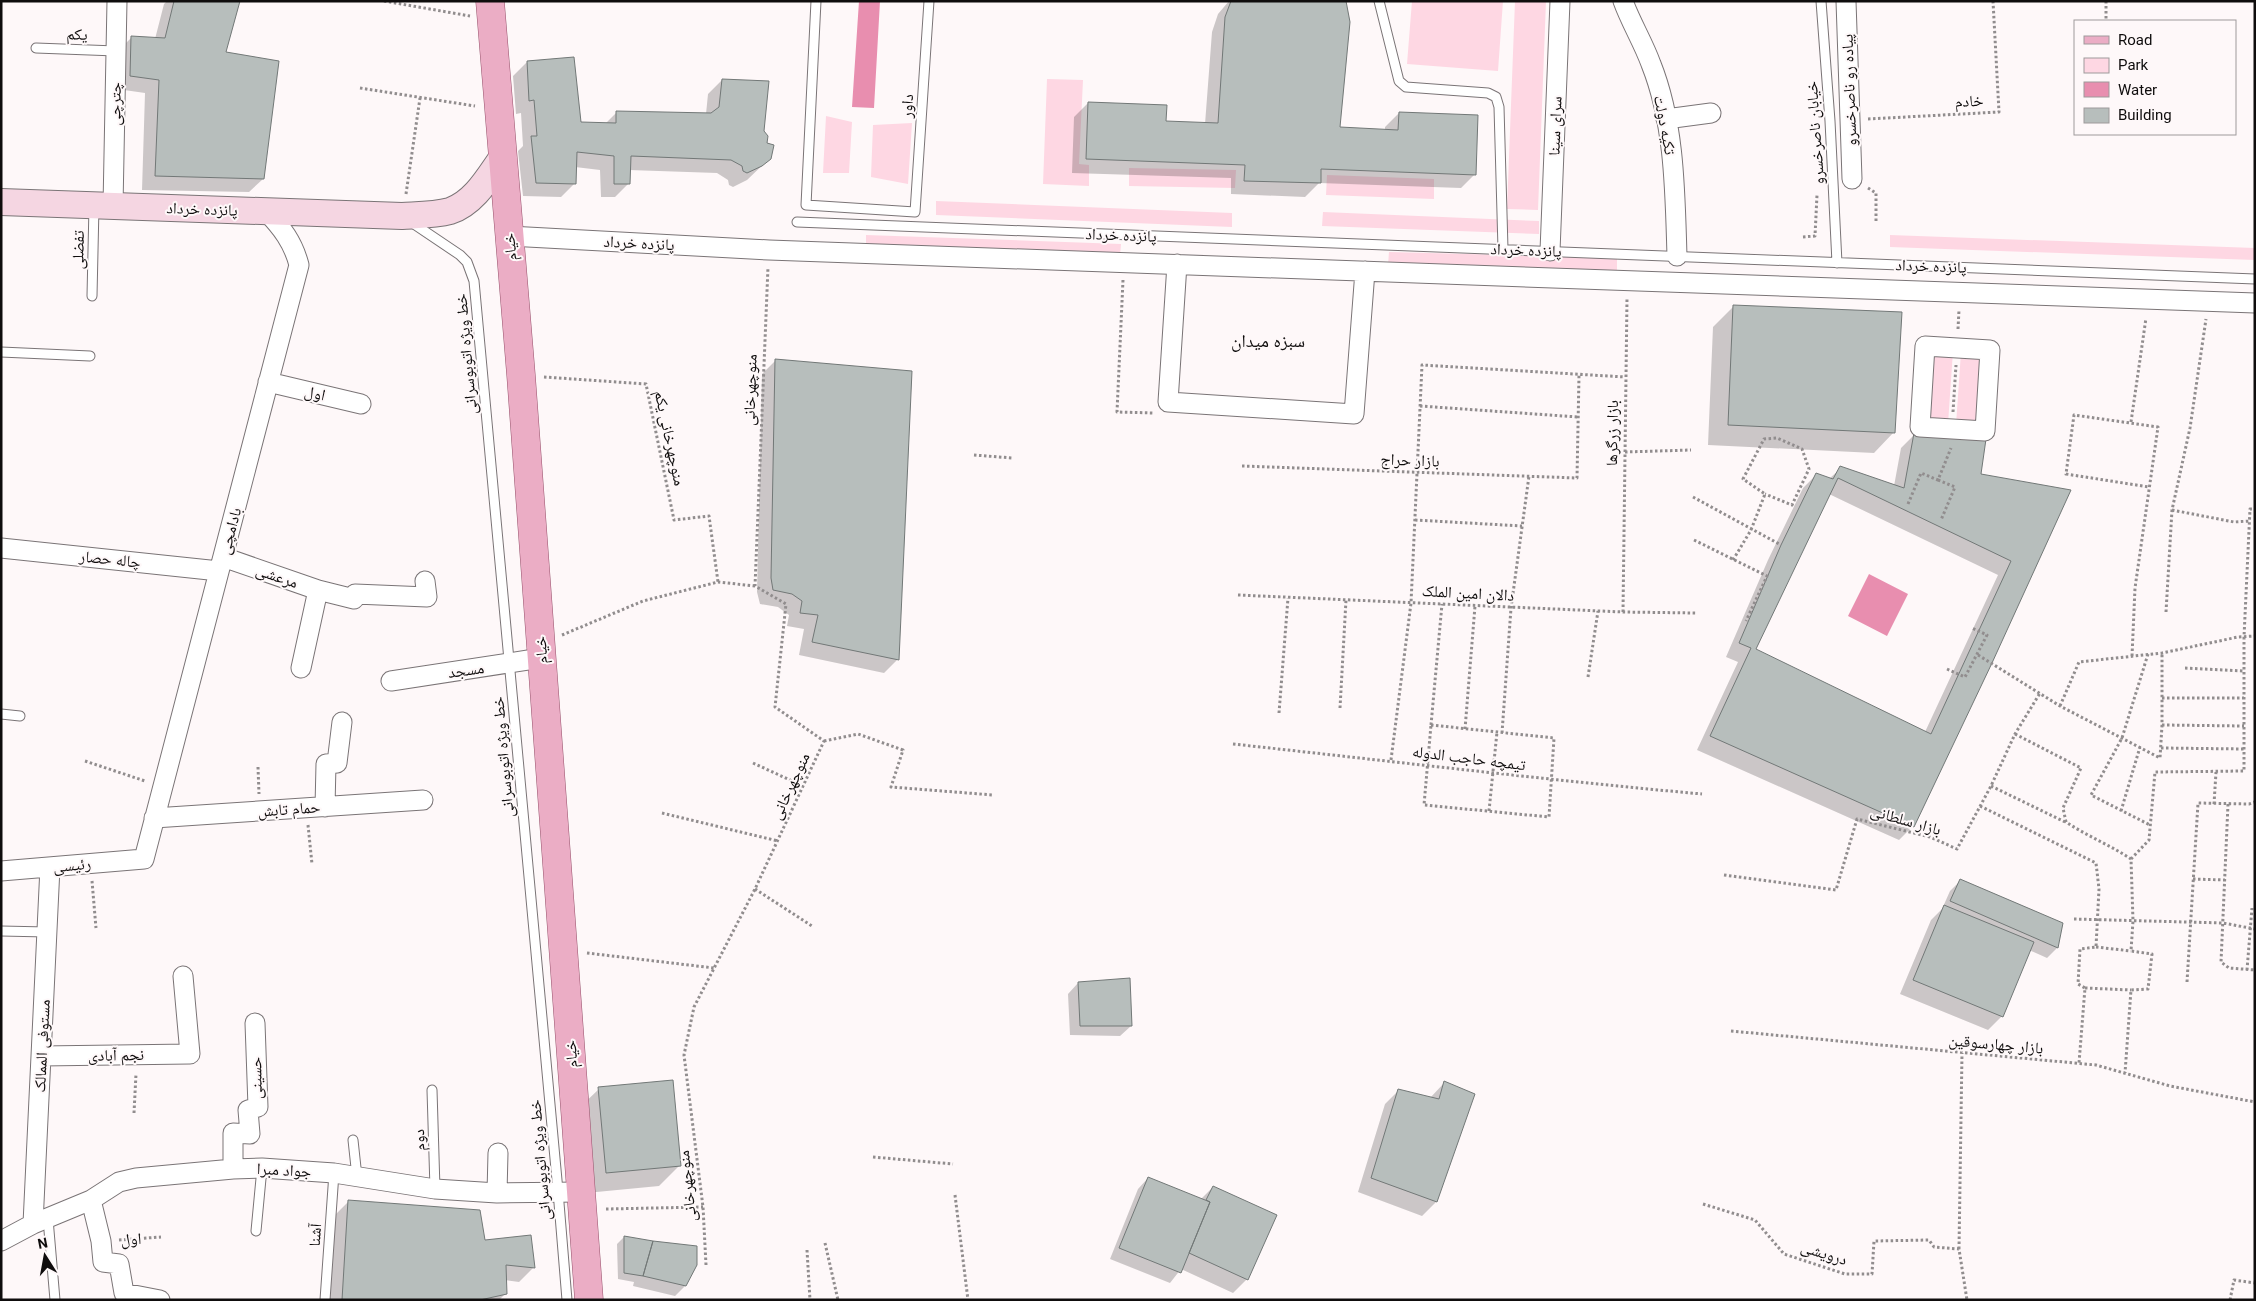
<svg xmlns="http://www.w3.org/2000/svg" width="2256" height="1301" font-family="Roboto,'Noto Naskh Arabic',sans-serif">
<rect width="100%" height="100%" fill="#fef8f9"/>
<path fill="#fed7e3" d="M1412,1H1503L1498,71L1407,64Z
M1515,1H1546L1538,210L1507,209Z
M1047,79L1083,80L1079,164L1089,165V186L1043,184Z
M826,116L852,122L849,173H823Z
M912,123L908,184L871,177L873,125Z
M1129,168L1236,170L1235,188L1129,186Z
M1327,175L1434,179V199L1326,195Z
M936,201L1232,213V227L936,215Z
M1323,212L1539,221V234L1322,226Z
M866,235L1121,244L1120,256L866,246Z
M1890,235L2255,248V260L1890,247Z
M1389,252L1617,258V272L1388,265Z
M1928,349L1953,351L1948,424L1923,422Z
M1961,352L1985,353L1981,426L1956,425Z"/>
<path fill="#e88eaf" d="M859,1H880L874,108L852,107Z
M1869,574L1908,594L1887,636L1848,616Z"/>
<path fill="#0003" fill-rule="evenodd" d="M167,1H233L225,52L263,179L249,192L142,190L145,93L117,89L118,51L132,37L155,39L164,4Z
M1229,1H1345L1339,128L1385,130V127L1399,113L1475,174L1461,188L1319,183L1305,197L1231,194V178L1072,173L1074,117L1088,103L1165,122L1205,124L1212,32L1218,14Z
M527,62L580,123L605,124L617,112L706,114L708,94L722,80L763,131L770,158L747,180L733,187L729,185L728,180L717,173L629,170V183L615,197H601L600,170L575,167L574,184L561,197L523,196L518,151L523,146L521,113L516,114L513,76Z
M1734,306L1894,432L1874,453L1708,445L1713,327Z
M775,361L898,659L884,673L799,655L804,629L787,626L789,615L778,607L760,604L757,592L762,374Z
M1915,434L1980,475L2069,491L1913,826L1899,840L1697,750L1738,662L1726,657L1768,560L1803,488L1817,474L1829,479L1841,468L1894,486L1901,448ZM1829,494L1998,575L1925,732L1754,650Z
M1960,881L2062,924L2057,948L2047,958L2029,950L2002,1016L1988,1030L1900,994L1931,920L1942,909L1950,891Z
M1078,983L1131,1026L1120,1036L1070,1035L1068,994Z
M1445,1082L1473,1094L1436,1202L1422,1216L1358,1192L1385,1104L1399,1090L1430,1098Z
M599,1089L679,1166L659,1186L586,1193L578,1109Z
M1148,1178L1201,1199L1213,1187L1247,1279L1233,1293L1181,1269L1170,1283L1110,1259L1138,1189Z
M349,1201L484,1241L530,1236L533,1268L519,1282L505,1280L506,1293L499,1300H330L335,1215Z
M624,1237L653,1242L685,1286L675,1296L633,1286L634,1282L618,1279L617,1244Z"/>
<path fill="#b7bebc" stroke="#727877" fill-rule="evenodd" d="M174,1H240L226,52L279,61L264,179L155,176L159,80L130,76L131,36L165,38Z
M1231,1H1346L1350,22L1340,127L1398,130L1399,112L1478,115L1476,175L1321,169V183L1244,181L1245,165L1086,159L1088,102L1167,105L1166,121L1218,123L1225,17Z
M574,57L581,122L616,123V111L711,113L719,107L722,79L769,81L764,131L768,136L767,143L774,145L771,159L762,166L747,173L743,171L742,166L731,160L631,156L630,184H614V156L577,152L576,184L536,183L531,136H537L534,100L529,101L527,61Z
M1733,305L1902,312L1895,433L1728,425Z
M775,359L912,371L899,660L812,642L818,615L800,613L802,601L792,594L773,590L771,578Z
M1914,433L1986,439L1981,474L2071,490L1992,663L1914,827L1710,736L1751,648L1739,643L1781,545L1816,473L1833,479L1840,466L1904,488ZM1838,478L2011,561L1931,734L1756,649Z
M1960,879L2063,923L2058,948L1950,901Z
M1944,905L2034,942L2003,1017L1913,980Z
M1130,978L1132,1026H1080L1078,982Z
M673,1080L681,1166L606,1173L598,1087Z
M1444,1081L1475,1094L1437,1202L1371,1178L1398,1089L1439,1099Z
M1148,1177L1210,1202L1181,1273L1119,1248Z
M1213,1186L1277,1215L1248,1280L1189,1253L1210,1202L1206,1200Z
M348,1200L480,1210L485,1240L531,1235L535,1268L506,1265L507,1294L480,1300H342Z
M624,1236L653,1241L643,1276L624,1273Z
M653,1241L697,1246V1265L686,1286L643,1276Z"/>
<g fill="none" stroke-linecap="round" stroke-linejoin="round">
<defs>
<path id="lane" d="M816,1L806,205L915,212
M1379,1L1399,81L1406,87L1488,93L1496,97L1499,107L1503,249
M1821,1L1830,121L1837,263
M36,48L116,51
M915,212L929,1
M411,222L460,255L467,262L474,281L558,1191L567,1300
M797,222L2255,279
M92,296L94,206
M1,352L90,356
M1,714L20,716
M1,931L47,932
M432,1090L435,1189
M353,1140L357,1177
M48,1219L55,1300
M256,1231L262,1168
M325,1300L334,1173"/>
<path id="street" d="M1623,1C1631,23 1643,42 1651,64C1675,124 1675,193 1677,256
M1846,1L1852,179
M1666,119L1711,113
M113,206L117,1
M509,236L769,250L2255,303
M1550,251L1560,1
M1177,264L1168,402L1354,414L1365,271
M1925,346L1990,350L1985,431L1920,427Z
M268,382L361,404
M1,548L219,571
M223,557L318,590L354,599L355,594L427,597L425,581
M301,668L318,590
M391,681L541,658
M325,807L326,764L337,763L342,722
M154,818L423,800
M1,871L144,859L299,265C293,242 282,228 266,211
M41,1056L190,1054L183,976
M233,1169V1133L250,1134L248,1110L258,1107L255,1023
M497,1193L498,1153
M91,1200L101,1241L103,1262L119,1264L124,1293L160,1300
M33,1224L50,867
M1,1241L33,1224L91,1200L119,1182L136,1178L233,1169L262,1168L334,1173L435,1189L497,1193L581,1192"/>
<path id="secondary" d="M1,202L402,216C418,215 435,215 450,211C474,203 488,178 502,158"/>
<path id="primary" d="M490,1L521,375L589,1300"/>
</defs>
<use href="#lane" stroke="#7a7476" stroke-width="11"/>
<use href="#street" stroke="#7a7476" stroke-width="21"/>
<use href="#secondary" stroke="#7a7476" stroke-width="28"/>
<use href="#primary" stroke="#96516b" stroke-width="29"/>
<path stroke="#918d8e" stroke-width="3" stroke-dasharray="2.5 2.5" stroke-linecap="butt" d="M384,1L470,16
M2106,1V21
M360,88L475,106
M1868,119L1999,112L1993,1
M1868,188L1876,193V223
M406,194L420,98
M1803,237L1815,236L1817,195
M1123,280L1117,412L1154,413
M1958,329L1959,310
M544,377L646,384L674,520L709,516L718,582
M1420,406L1578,417
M1953,412L1956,365
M2131,422L2146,318
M1625,452L1691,450
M974,455L1012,458
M1242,466L1577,478L1579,375
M1938,480L1955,487L1941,520
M1693,497L1781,545
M1908,504L1921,473L1938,480L1951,448
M2172,510L2234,522L2249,521
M1415,520L1522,526
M1694,540L1767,576L1746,621
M1733,560L1751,530L1765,494L1743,479L1764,439L1777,438L1802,449L1809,469L1792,505L1765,494
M1238,595L1623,612L1696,613
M1623,612L1627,298
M2166,612L2172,510L2190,428L2206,319
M562,635L643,601L718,582L755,586
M2148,654L2122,738L2091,795L2150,825
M1978,655L2060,706L2160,758L2162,725V653
M2132,656L2135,588L2158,427L2074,415L2066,474L2149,487
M2185,668L2244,671
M1947,669L1965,677L1987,635L1972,628
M1588,677L1598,611
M2162,698H2244
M2060,706L2079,662L2162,653L2238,637L2255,636
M1340,708L1346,600
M1279,713L1288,598
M1431,725L1554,738L1549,817L1424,805Z
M1431,725L1442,604
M2162,725L2244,726
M1465,729L1475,606
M1502,733L1511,608L1529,476
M2015,734L2081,768L2063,808L2066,822C2087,836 2110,845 2131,859L2133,921L2131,951L2152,954L2148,989L2131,990L2125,1073
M824,741L858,734L903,750L891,787L993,795
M1233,744C1390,761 1546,780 1702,794
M2161,748L2244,749
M1391,760L1411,603L1422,365L1625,377
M85,761L145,781
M753,763L803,786
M258,767L259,794
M1991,786L2065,822
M2214,804L2216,772
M2228,804L2221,962L2229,968L2255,970
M1980,806L2096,863L2099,889L2096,947L2080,949L2078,984L2085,988L2079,1063
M1489,811L1497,732
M2121,811L2140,747
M662,813L778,841
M308,825L312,864
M2131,859L2149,840L2155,772L2244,771V637L2250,509H2255
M1724,875L1836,890L1857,819L1930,837L1957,849L1991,786L2015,734L2040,693
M2193,879L2225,880
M92,881L96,928
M755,889L812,926
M2074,919L2223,923L2255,929
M2096,947L2131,951
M587,953L714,968
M2247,970L2252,908
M2187,982L2198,803L2249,804L2255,802
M2085,988L2131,990
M1731,1031L2096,1065L2170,1086L2255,1102
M134,1113L136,1074
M873,1157L953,1164
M955,1195L968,1300
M1703,1204L1755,1220L1784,1254L1845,1274H1872L1874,1241L1929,1240L1934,1247L1959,1249L1967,1300
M606,1209L703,1207
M119,1240L161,1237
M825,1243L838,1300
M1959,1249L1962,1053
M807,1250L810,1300
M706,1265L703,1207L684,1055L694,1007L755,889L824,741L775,707L786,604L755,586L768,267
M2230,1300L2234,1280L2255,1283"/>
<use href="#lane" stroke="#fff" stroke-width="9"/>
<use href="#street" stroke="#fff" stroke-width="19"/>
<use href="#secondary" stroke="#f5d6e2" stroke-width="26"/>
<use href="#primary" stroke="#ebadc5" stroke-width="28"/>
</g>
<g text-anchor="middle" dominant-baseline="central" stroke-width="4" stroke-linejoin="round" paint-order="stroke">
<g font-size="16" fill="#0f0d0d" stroke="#fef8f9">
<text transform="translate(77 34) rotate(2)">یکم</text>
<text transform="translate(1849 90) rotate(-92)">پیاده رو ناصرخسرو</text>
<text transform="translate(1969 101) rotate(-3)">خادم</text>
<text transform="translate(115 104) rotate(-89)">چترچی</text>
<text transform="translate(907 106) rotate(-86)">داور</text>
<text transform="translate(1665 125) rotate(79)">تکیه دولت</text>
<text transform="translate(1555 126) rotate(-88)">سرای سینا</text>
<text transform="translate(1815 133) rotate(-94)">خیابان ناصرخسرو</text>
<text transform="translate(202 209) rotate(2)">پانزده خرداد</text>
<text transform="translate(1121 235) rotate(2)">پانزده خرداد</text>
<text transform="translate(639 243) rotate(3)">پانزده خرداد</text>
<text transform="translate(510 247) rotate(-96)">خیام</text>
<text transform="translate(78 250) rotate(-89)">تفضلی</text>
<text transform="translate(1526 250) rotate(2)">پانزده خرداد</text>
<text transform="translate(1931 266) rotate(2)">پانزده خرداد</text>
<text transform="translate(466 354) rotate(-95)">خط ویژه اتوبوسرانی</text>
<text transform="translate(750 390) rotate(-88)">منوچهرخانی</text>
<text transform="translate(315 393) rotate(13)">اول</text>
<text transform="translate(1612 433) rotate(-89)">بازار زرگرها</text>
<text transform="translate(670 438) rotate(78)">منوچهرخانی یکم</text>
<text transform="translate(1410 460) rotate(2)">بازار حراج</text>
<text transform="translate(230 531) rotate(-75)">بادامچی</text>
<text transform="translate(110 559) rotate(6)">چاله حصار</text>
<text transform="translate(277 576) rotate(19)">مرعشی</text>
<text transform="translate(1468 593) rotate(3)">دالان امین الملک</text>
<text transform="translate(541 650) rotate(-94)">خیام</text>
<text transform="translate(466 670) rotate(-8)">مسجد</text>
<text transform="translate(503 757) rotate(-95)">خط ویژه اتوبوسرانی</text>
<text transform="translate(1469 758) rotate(7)">تیمچه حاجب الدوله</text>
<text transform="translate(790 786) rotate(-65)">منوچهرخانی</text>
<text transform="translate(289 809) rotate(-4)">حمام تابش</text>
<text transform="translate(1906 820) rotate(16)">بازار سلطانی</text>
<text transform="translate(72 865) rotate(-5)">رئیسی</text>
<text transform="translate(1996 1044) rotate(5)">بازار چهارسوقین</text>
<text transform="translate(42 1046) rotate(-87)">مستوفی الممالک</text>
<text transform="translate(571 1054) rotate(-94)">خیام</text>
<text transform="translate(116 1055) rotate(-1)">نجم آبادی</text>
<text transform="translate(256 1078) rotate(-91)">حسینی</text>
<text transform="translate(419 1140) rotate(-92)">دوم</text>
<text transform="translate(540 1160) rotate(-95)">خط ویژه اتوبوسرانی</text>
<text transform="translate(284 1170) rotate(3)">جواد مبرا</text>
<text transform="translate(687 1186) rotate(-96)">منوچهرخانی</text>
<text transform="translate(315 1235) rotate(-86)">آشنا</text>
<text transform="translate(131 1239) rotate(-4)">اول</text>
<text transform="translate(1824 1253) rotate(17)">درویشی</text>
</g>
<g font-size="18" fill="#0f0d0d" stroke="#fef8f9">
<text x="1268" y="340">سبزه میدان</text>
</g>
</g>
<rect width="2256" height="1301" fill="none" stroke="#0f0d0d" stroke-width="5"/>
<rect x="2074" y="20" width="162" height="115" fill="#fef8f9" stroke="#9e9a9b"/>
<rect x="2084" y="36" width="25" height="8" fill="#ebadc5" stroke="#9e9a9b"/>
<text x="2118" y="45" font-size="15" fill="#0f0d0d">Road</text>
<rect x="2084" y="58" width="25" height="15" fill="#fed7e3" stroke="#9e9a9b"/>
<text x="2118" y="70" font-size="15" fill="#0f0d0d">Park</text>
<rect x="2084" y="82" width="25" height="15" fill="#e88eaf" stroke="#9e9a9b"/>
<text x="2118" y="95" font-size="15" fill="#0f0d0d">Water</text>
<rect x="2084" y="108" width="25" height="15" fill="#b7bebc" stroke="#9e9a9b"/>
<text x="2118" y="120" font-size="15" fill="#0f0d0d">Building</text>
<g transform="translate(45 1256) rotate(349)" stroke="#fef8f9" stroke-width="4" paint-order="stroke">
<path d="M0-4L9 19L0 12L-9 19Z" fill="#0f0d0d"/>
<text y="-8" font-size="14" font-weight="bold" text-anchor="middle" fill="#0f0d0d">N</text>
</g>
</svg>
